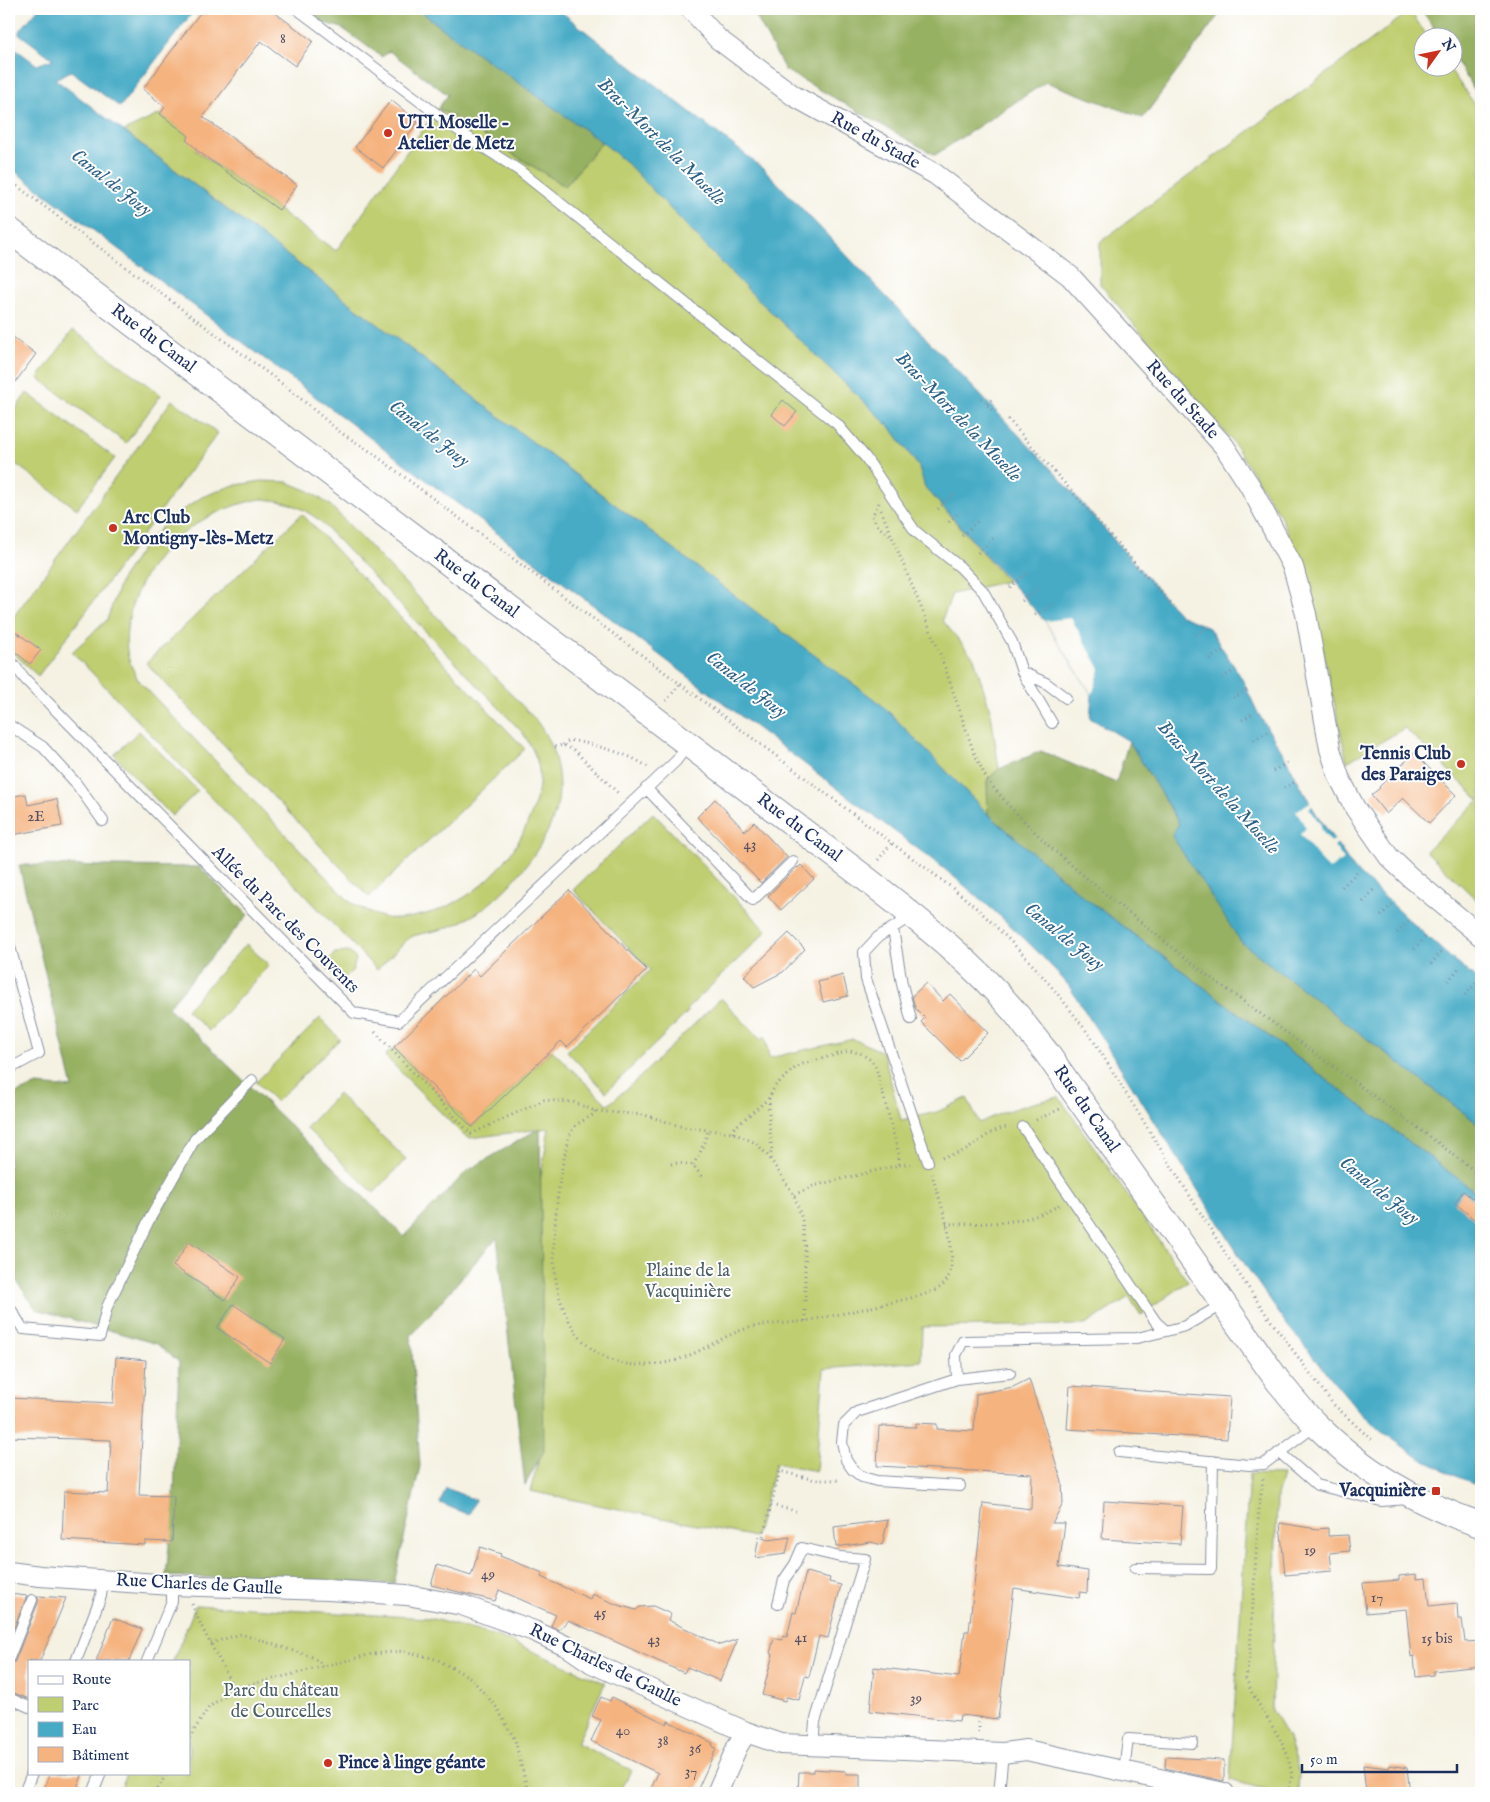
<svg xmlns="http://www.w3.org/2000/svg" width="1490" height="1802" font-family="'IM FELL English',serif">
<rect width="100%" height="100%" fill="#fff"/>
<filter id="ink" filterUnits="userSpaceOnUse"><feTurbulence type="fractalNoise" baseFrequency=".02" numOctaves="2"/><feDisplacementMap in="SourceGraphic" scale="10" xChannelSelector="R" yChannelSelector="G"/><feConvolveMatrix kernelMatrix="1 2 1 2 8 2 1 2 1" color-interpolation-filters="sRGB"/></filter>
<filter id="wash" filterUnits="userSpaceOnUse"><feTurbulence type="fractalNoise" baseFrequency=".0096" numOctaves="4" result="noise"/><feDisplacementMap in="SourceGraphic" scale="20" xChannelSelector="R" yChannelSelector="G"/><feGaussianBlur stdDeviation="1.12" result="paint"/><feColorMatrix in="noise" values="0 0 0 0 0 0 0 0 0 0 0 0 0 0 0 0 0 1.4 0 .05"/><feComposite in="paint" operator="in"/></filter>
<g filter="url(#wash)">
<rect width="100%" height="100%" fill="#f5f2e3"/>
<path fill="#bfce70" stroke="#6d7e67" fill-rule="evenodd" d="M1410,11L1428,37L1422,38V68H1449L1481,113V904L1426,851L1479,800L1405,728L1347,762L1309,586L1281,517L1233,442L1100,284V242Z
M438,108L565,186L602,142L628,164L739,281L891,428L919,467L925,487L1007,581L952,594L942,620L974,658L991,713L999,769L987,780L988,814L882,705L772,624L124,131L160,114L190,136L196,148L195,150L336,251Z
M73,330L161,395L126,443L38,378Z
M27,393L115,458L77,509L9,459V418Z
M172,400L218,433L38,676L9,649V623Z
M261,481L287,482L309,491L330,505L535,719C553,742 562,771 558,801C551,841 511,890 477,913C467,919 454,926 443,929C433,932 422,933 413,936C404,940 385,963 377,970L72,652L107,620L121,580L145,544L171,518L202,497L231,486ZM261,499C287,501 298,505 319,520L522,732C530,744 537,756 539,770C541,788 535,806 528,822C508,870 464,909 412,917C407,918 401,919 396,919C380,919 364,910 350,902L138,680C134,671 128,661 127,651C125,634 128,619 133,602C153,546 204,509 261,499Z
M302,514L525,749L369,897L146,663Z
M139,731L198,791L172,816L114,755Z
M653,813L767,931L686,1010L688,1012L606,1092L567,1051L650,970L573,890Z
M246,944L269,965L209,1031L186,1010Z
M349,952L356,959L353,970L342,981L324,965L335,953Z
M721,998L761,1040L765,1036L769,1058L853,1039L883,1052L901,1120L937,1112L967,1098L979,1123C1008,1109 1028,1104 1059,1097L1188,1282L1141,1315L1129,1297L1085,1325L922,1327L921,1361L824,1369L816,1471L776,1463L755,1537L530,1491L543,1446L524,1277L549,1128L470,1138L463,1135L385,1056L394,1047L472,1127L552,1050L608,1105L640,1077Z
M320,1018L340,1039L276,1102L256,1082Z
M338,1094L406,1159L374,1193L306,1128Z
M1249,1474L1283,1475L1277,1496L1272,1710L1290,1742L1295,1757L1299,1773L1298,1793H1278L1230,1780Z
M196,1605L429,1618L500,1637L605,1683L577,1743L631,1770L620,1793H119L127,1773H189V1661H173Z"/>
<path fill="#97b162" stroke="#597060" d="M306,9H418L446,31L602,142L565,186L438,108L448,95L389,51L382,57L342,28L324,23Z
M752,9H1223L1143,118L1046,82L935,155L785,70Z
M1421,9H1481V100L1453,56L1452,38L1440,37Z
M1129,741L1179,823L1241,942L1481,1126V1196L1084,897L988,814L987,780L999,769L1041,751L1116,783Z
M19,865L200,867L248,915L168,1007L404,1236L467,1171L540,1128L544,1451L525,1485L497,1237L411,1336L420,1466L394,1584L166,1576L174,1496L179,1362L157,1344L36,1309L9,1270V1096L37,1085L73,1088Z"/>
<path fill="#47abc6" stroke="#316d92" d="M38,9H195L120,107L71,71L55,79L772,624L882,705L988,814L1084,897L1481,1196V1486L1458,1477L1418,1457L1384,1433L1358,1410L1287,1325L1242,1260L1069,986C1032,942 987,904 942,867L9,167V44L37,65L53,59L18,33Z
M418,9H558L580,27L764,169L1057,475L1180,615L1209,628L1241,677L1258,713L1284,755L1315,812L1354,869L1444,952L1481,983V1126L1241,942L1172,836L1179,823L1129,741L1090,718L1092,695L1045,621L925,487L919,467L891,428L739,281L628,164L602,142L446,31Z
M446,1488L475,1500L469,1515L440,1503Z"/>
<path fill="#f5f2e3" d="M1071,618L1100,669L1092,695L1045,621Z
M1312,801L1314,804L1309,808L1321,825V830L1331,842L1336,839L1339,842L1334,846L1344,860L1339,863L1338,862L1329,870L1300,834L1306,828L1296,811Z"/>
<g id="blocks">
<path fill="#f5b37f" d="M203,9H270L313,41L295,66L261,41L203,117L297,185L279,210L195,149L196,148L186,140L189,136L160,114L165,107L143,89Z
M391,100L418,122L383,168L355,147Z
M9,334L36,354L9,391Z
M783,400L797,412L785,426L771,414Z
M9,627L41,650L30,664L9,647Z
M1414,753L1456,795L1429,823L1403,798L1386,814L1371,795L1380,788L1379,787Z
M26,794L28,805L57,799L62,826L12,835L9,816V797Z
M715,799L745,831L754,822L787,857L761,883L697,817Z
M801,865L814,879L781,910L768,896L797,867L798,868Z
M569,890L647,970L567,1047L561,1041L472,1127L394,1047L474,969L480,976Z
M789,933L805,949L783,972L754,987L744,976Z
M843,975L848,996L823,1002L818,982Z
M926,983L943,1001L950,994L988,1033L960,1061L921,1022L925,1018L915,1008L912,996Z
M1463,1191L1481,1205V1225L1455,1203Z
M189,1242L240,1277L225,1300L173,1266Z
M233,1304L285,1339L270,1363L217,1328Z
M116,1357L146,1360L139,1495L174,1496L172,1542L145,1541V1545L62,1540L64,1491L108,1493L111,1440L9,1437V1398L113,1403Z
M1029,1379L1062,1482L1063,1504L1052,1523H1065L1059,1567L1088,1571L1087,1593L1080,1592L1079,1598L1014,1588L998,1719L960,1715L959,1721L870,1711L874,1667L959,1677L965,1631H969L983,1503L1031,1509L1032,1474L877,1466L879,1426L916,1427V1423L937,1424V1429L974,1431L976,1394L1013,1387Z
M1070,1386L1230,1397L1227,1439L1067,1429Z
M1104,1501L1183,1506L1180,1544L1102,1539Z
M888,1520L882,1545L871,1542L836,1547L834,1527Z
M1280,1523L1317,1529L1328,1528V1536L1348,1535L1350,1551L1330,1553L1332,1571L1285,1575Z
M759,1537L769,1540L790,1537L786,1554L755,1558Z
M480,1547L501,1554L500,1556L543,1573L541,1577L590,1599L592,1594L618,1605L636,1610L640,1607L653,1606L671,1614L668,1620L720,1645L738,1639L720,1681L687,1667L684,1673L568,1620L559,1630L551,1626L556,1615L499,1590L495,1601L431,1585L437,1565L471,1576Z
M806,1572L830,1578L829,1582L841,1585L828,1638L819,1636L809,1677L805,1676L799,1700L786,1697L785,1701L762,1695L773,1654H770L774,1638L782,1640L783,1636L787,1637L793,1612L796,1613Z
M1416,1574V1579L1426,1578L1429,1606L1457,1603L1458,1619H1462L1465,1642L1481,1641V1666L1433,1671V1675L1416,1677L1414,1656L1411,1657L1406,1609L1366,1613L1363,1583L1399,1580V1576Z
M9,1594L27,1596L9,1640Z
M38,1596L66,1598L40,1661H29V1699L9,1691V1665L13,1664L15,1661L38,1603Z
M113,1618L142,1629L129,1661H96Z
M601,1697L610,1701L612,1697L667,1724L668,1721L713,1743L712,1745L716,1749L696,1793H649L658,1773L591,1741L601,1720L592,1716Z
M1166,1757L1224,1760V1781L1165,1768Z
M1363,1765L1389,1768L1390,1765L1407,1768L1410,1793H1366Z
M813,1769L846,1771V1774H860V1793H798L799,1772H813Z
M50,1773H83L75,1793H42Z"/>
</g>
</g>
<g filter="url(#ink)">
<use href="#blocks" fill-opacity="0" stroke="#8890a0" stroke-width="1"/>
<g fill="none" stroke-linecap="round" stroke-linejoin="round">
<defs>
<path id="service" d="M297,9L466,136L520,171L837,424L866,458L915,531L960,567L983,591L1012,642L1022,672L1052,723
M9,659L26,680L354,1013L399,1021L676,761L688,745
M1022,672L1046,683L1066,698
M9,725L43,747L75,782L103,821
M646,788L753,900L793,861
M908,913L902,922L878,937L864,952L866,979L928,1162
M893,929L902,984L911,1019
M9,943L39,1053L9,1069
M1023,1127L1156,1322L1166,1331L1185,1326L1223,1304
M9,1306L23,1329L100,1336L107,1307L148,1222L195,1139L252,1080
M957,1379L956,1355L963,1341L1137,1338L1166,1331
M1119,1452L1249,1465L1264,1464L1307,1432L1315,1424
M1279,1452L1317,1485L1381,1501L1408,1499
M960,1486L877,1481L862,1477L852,1469L846,1460L842,1442L844,1425L857,1412L957,1379L1010,1373
M1135,1568L1211,1569L1213,1461
M778,1604L784,1580L795,1564L802,1548L840,1557L865,1559L815,1722L813,1745
M9,1658L32,1600
M76,1661L101,1596L103,1580
M147,1661L172,1601V1585
M9,1698L29,1707
M1124,1771L1128,1739L1193,1743
M24,1793L32,1773
M93,1793L101,1773
M999,1793L1003,1753"/>
<path id="minor" d="M691,9L718,39L794,96L935,174L1070,276L1224,446L1250,486L1293,567L1306,614L1330,749L1339,777L1355,808L1389,857L1410,877L1481,936
M9,1572L40,1576L172,1585L328,1590L407,1595L462,1605L534,1631L570,1648L592,1663L746,1732L781,1744L1003,1753L1026,1750L1224,1793
M717,1793L737,1747L746,1732"/>
<path id="tertiary" d="M9,230L865,878C919,920 974,963 1018,1016C1027,1028 1036,1040 1046,1052L1278,1381C1290,1395 1302,1411 1315,1424C1362,1471 1419,1504 1481,1525"/>
</defs>
<use href="#service" stroke="#8890a0" stroke-width="12"/>
<use href="#minor" stroke="#8890a0" stroke-width="22"/>
<use href="#tertiary" stroke="#8890a0" stroke-width="27"/>
<path stroke="#8890a0" stroke-width="3" stroke-dasharray="1 4" stroke-linecap="butt" d="M9,180L293,392L340,432L371,452L892,843C926,869 963,893 993,924C1030,959 1063,999 1093,1040L1229,1259L1268,1317L1333,1404L1374,1442
M981,398L993,411
M987,404L993,398
M1008,419L1175,609
M879,503L872,516L878,526L889,536
M938,509L956,492
M881,510L941,656L973,750L987,780L1010,807L1050,847L1110,898L1207,975L1429,1136L1481,1176
M949,522L959,512
M962,536L979,520
M978,553L994,537
M1010,587L1028,572
M1022,601L1041,586
M1035,615L1054,604
M1196,635L1209,626
M1209,659L1224,650
M1222,678L1235,670
M1233,698L1248,689
M666,701L680,684
M1242,720L1255,712
M1254,740L1268,732
M563,745L570,740C592,744 632,754 649,768
M555,747L563,745L574,750L620,795
M1273,771L1287,763
M1284,788L1297,781
M878,860L892,843
M1342,887L1359,870
M1363,902L1376,887
M1381,916L1394,902
M1397,933L1409,921
M1414,949L1426,936
M1431,964L1442,951
M1448,981L1460,967
M1465,995L1478,981
M375,1032L471,1134L544,1100L573,1102L595,1111L645,1115L683,1127L733,1133L756,1143L769,1157L794,1195L802,1219L805,1251V1321
M769,1098V1121L772,1151L769,1157
M595,1111L594,1114C586,1120 576,1122 571,1132C567,1139 566,1149 564,1158C558,1185 556,1212 554,1240C550,1313 585,1381 669,1362C698,1356 723,1334 752,1327C769,1323 787,1324 805,1321C844,1314 884,1304 923,1295C930,1292 938,1290 944,1284C964,1260 939,1201 932,1174
M1036,1120L1060,1109
M733,1133L734,1128L769,1098L775,1086L795,1068L803,1064L849,1051L860,1053L871,1060L876,1067L899,1155V1165
M942,1157C950,1155 959,1153 966,1150C980,1142 992,1128 1009,1127
M671,1164L678,1163L693,1165L702,1177
M693,1165L700,1153L709,1129
M794,1195L813,1186L899,1165L914,1163
M946,1224C983,1223 1026,1226 1059,1205
M1263,1479L1259,1508L1250,1650L1246,1679L1252,1693L1280,1739L1287,1754L1292,1775L1288,1793
M771,1505L796,1511
M763,1536L780,1471L815,1480H841
M192,1604C203,1634 221,1660 234,1689L372,1654L404,1651L436,1659L471,1678L497,1708L515,1740L528,1793
M211,1643L241,1634L312,1657L325,1666
M979,1717V1734
M189,1738L209,1707L234,1689
M155,1793L167,1773"/>
<use href="#service" stroke="#fff" stroke-width="10"/>
<use href="#minor" stroke="#fff" stroke-width="20"/>
<use href="#tertiary" stroke="#fff" stroke-width="25"/>
</g>
</g>
<g fill="#c8321e" stroke="#fff" stroke-width="2">
<circle cx="388" cy="133" r="5"/>
<circle cx="113" cy="528" r="5"/>
<circle cx="1461" cy="764" r="5"/>
<rect x="1431" y="1486" width="10" height="10" rx="2.5"/>
<circle cx="328" cy="1763" r="5"/>
</g>
<g text-anchor="middle" dominant-baseline="central" stroke-width="4" stroke-linejoin="round" paint-order="stroke">
<g font-size="15" fill="#525066">
<text x="283" y="38">8</text>
<text x="36" y="816">2E</text>
<text x="750" y="844">43</text>
<text x="1310" y="1550">19</text>
<text x="488" y="1574">49</text>
<text x="1377" y="1597">17</text>
<text x="600" y="1612">45</text>
<text x="801" y="1637">41</text>
<text x="1437" y="1638">15 bis</text>
<text x="654" y="1639">43</text>
<text x="916" y="1698">39</text>
<text x="623" y="1730">40</text>
<text x="663" y="1740">38</text>
<text x="695" y="1748">36</text>
<text x="691" y="1771">37</text>
</g>
<g font-size="18" font-weight="bold" fill="#1b2f5e" stroke="#fff" text-anchor="start">
<text x="398" y="123">UTI Moselle -<tspan x="398" dy="21">Atelier de Metz</tspan></text>
<text x="123" y="518">Arc Club<tspan x="123" dy="21">Montigny-lès-Metz</tspan></text>
<text x="1451" y="754" text-anchor="end">Tennis Club<tspan x="1451" dy="21">des Paraiges</tspan></text>
<text x="1426" y="1491" text-anchor="end">Vacquinière</text>
<text x="338" y="1763">Pince à linge géante</text>
</g>
<g font-size="18" fill="#1b2f5e" stroke="#fff">
<text transform="translate(875 141) rotate(29)">Rue du Stade</text>
<text transform="translate(153 339) rotate(37)">Rue du Canal</text>
<text transform="translate(1182 400) rotate(48)">Rue du Stade</text>
<text transform="translate(476 584) rotate(37)">Rue du Canal</text>
<text transform="translate(799 828) rotate(37)">Rue du Canal</text>
<text transform="translate(285 920) rotate(45)">Allée du Parc des Couvents</text>
<text transform="translate(1086 1109) rotate(55)">Rue du Canal</text>
<text transform="translate(199 1585) rotate(3)">Rue Charles de Gaulle</text>
<text transform="translate(605 1666) rotate(26)">Rue Charles de Gaulle</text>
</g>
<g font-size="18" fill="#4c5f63" stroke="#fff">
<text x="688" y="1271">Plaine de la<tspan x="688" dy="21">Vacquinière</tspan></text>
<text x="281" y="1691">Parc du château<tspan x="281" dy="21">de Courcelles</tspan></text>
</g>
<g font-size="19" font-style="italic" fill="#2d6188" stroke="#fff">
<text transform="translate(661 142) rotate(45)">Bras-Mort de la Moselle</text>
<text transform="translate(111 183) rotate(38)">Canal de Jouy</text>
<text transform="translate(958 417) rotate(46)">Bras-Mort de la Moselle</text>
<text transform="translate(429 434) rotate(38)">Canal de Jouy</text>
<text transform="translate(746 685) rotate(38)">Canal de Jouy</text>
<text transform="translate(1218 788) rotate(48)">Bras-Mort de la Moselle</text>
<text transform="translate(1064 937) rotate(39)">Canal de Jouy</text>
<text transform="translate(1379 1191) rotate(39)">Canal de Jouy</text>
</g>
</g>
<rect width="1490" height="1802" fill="none" stroke="#fff" stroke-width="30"/>
<rect x="28" y="1660" width="162" height="115" fill="#ffffff" stroke="#a4acbf"/>
<rect x="38" y="1676" width="25" height="8" fill="#ffffff" stroke="#a4acbf"/>
<text x="72" y="1684" font-size="15" fill="#1b2f5e">Route</text>
<rect x="38" y="1697" width="25" height="15" fill="#bfce70" stroke="#a4acbf"/>
<text x="72" y="1710" font-size="15" fill="#1b2f5e">Parc</text>
<rect x="38" y="1722" width="25" height="15" fill="#47abc6" stroke="#a4acbf"/>
<text x="72" y="1734" font-size="15" fill="#1b2f5e">Eau</text>
<rect x="38" y="1747" width="25" height="15" fill="#f5b37f" stroke="#a4acbf"/>
<text x="72" y="1760" font-size="15" fill="#1b2f5e">Bâtiment</text>
<g transform="translate(1438 52) rotate(57)"><circle r="24" fill="#ffffff" stroke="#a4acbf"/>
<path d="M0-4L9 19L0 12L-9 19Z" fill="#c8321e"/>
<text y="-8" font-size="14" font-weight="bold" text-anchor="middle" fill="#1b2f5e">N</text>
</g>
<path d="M1302 1764v8h155v-8" fill="none" stroke="#1b2f5e" stroke-width="2.5"/>
<text x="1310" y="1764" font-size="15" fill="#1b2f5e" stroke="#ffffff" stroke-width="4" paint-order="stroke">50 m</text>
</svg>
